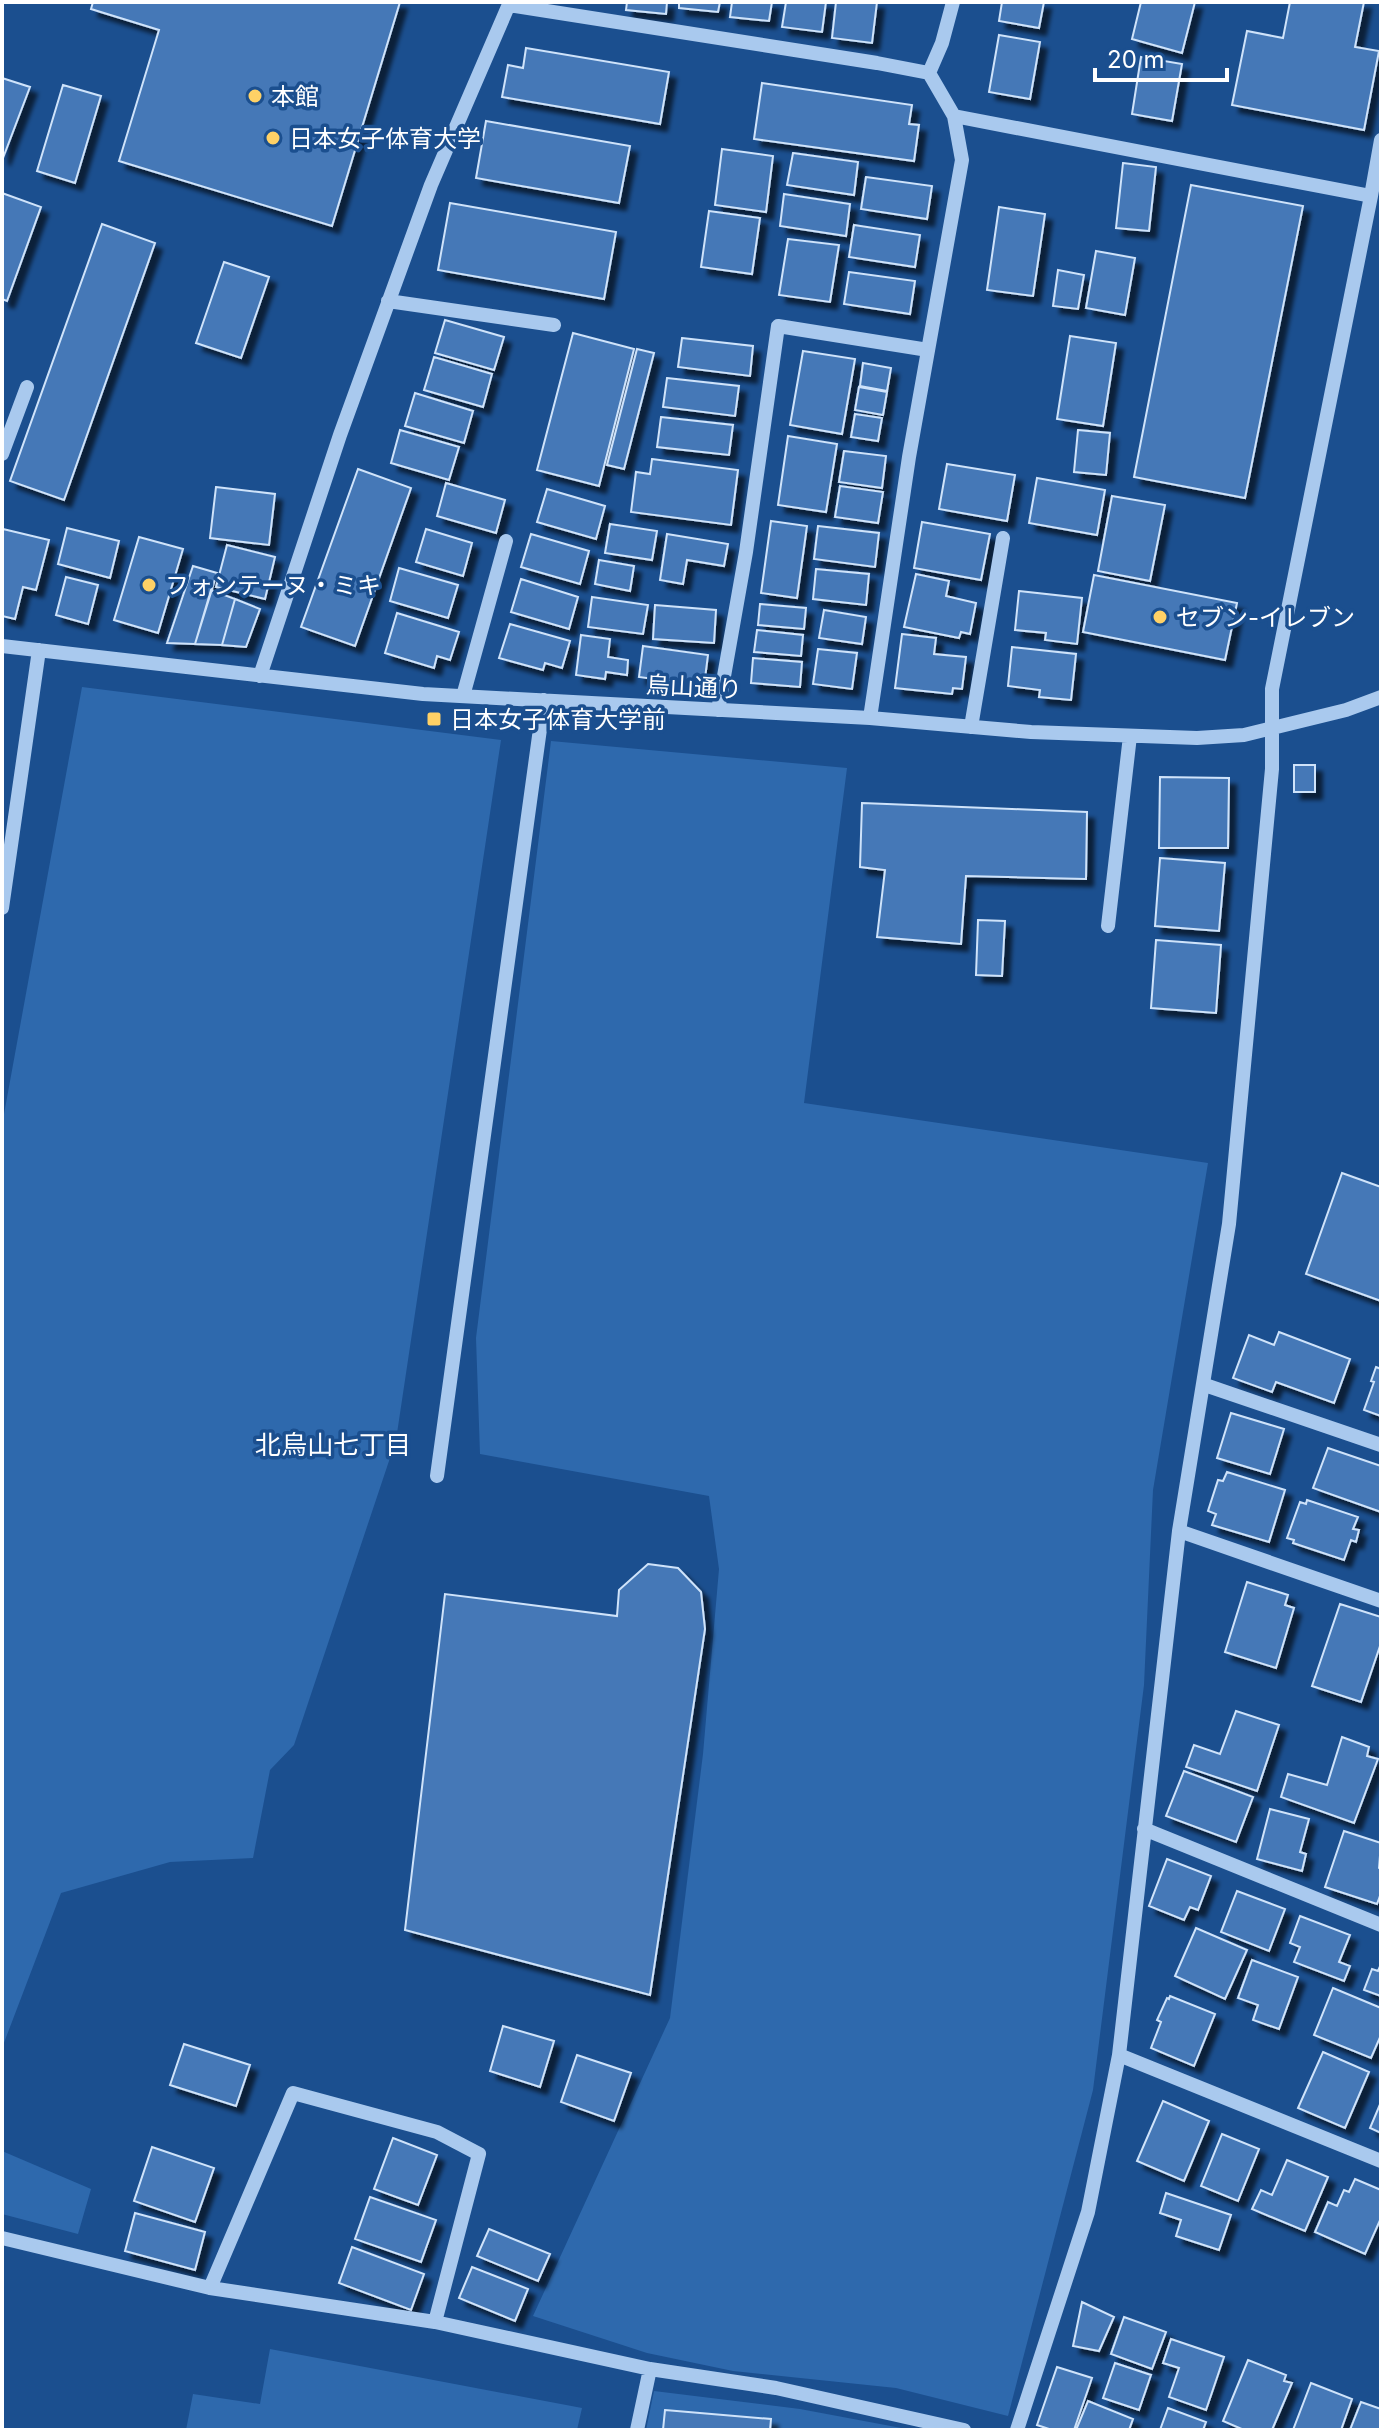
<svg xmlns="http://www.w3.org/2000/svg" width="1383" height="2432" font-family="Inter,'Noto Sans JP',sans-serif">
<defs>
<filter id="shadow"><feDropShadow dx="7" dy="7" stdDeviation="2" flood-color="#0009"/></filter>
</defs>
<rect width="100%" height="100%" fill="#1b4f8f"/>
<path fill="#2e69ad" d="M82,687L501,740L396,1440L294,1745L270,1770L253,1858L170,1862L61,1893L2,2048V1125Z
M551,741L847,768L804,1103L1208,1163L1153,1490L1144,1685L1093,2090L1008,2416L896,2388L733,2371L647,2353L533,2316L670,2018L703,1754L719,1569L709,1496L480,1454L476,1338Z
M2,2151L91,2189L78,2234L2,2214Z
M270,2349L582,2408L577,2430H186L193,2394L260,2404Z
M654,2391L800,2409L912,2430H646Z"/>
<path fill="#4478b7" stroke="#cfe3fa" stroke-width="2" filter="url(#shadow)" d="M93,2H400L332,226L119,161L159,30L91,9Z
M627,2H667L666,14L626,10Z
M679,2H720L718,12L679,8Z
M732,2H772L769,21L730,17Z
M786,2H826L822,32L782,27Z
M836,2H877L872,43L832,38Z
M1002,2H1044L1039,28L999,21Z
M1141,2H1195L1182,53L1132,39Z
M1290,2H1364L1355,47L1379,51L1364,130L1232,105L1247,31L1283,38Z
M999,35L1040,42L1030,99L989,92Z
M526,48L669,72L660,124L502,97L508,65L523,68Z
M1141,57L1182,64L1172,121L1132,114Z
M2,78L30,87L3,158L2,157Z
M762,83L912,105L909,124L919,125L914,161L754,139Z
M63,85L101,96L75,183L37,171Z
M486,121L630,146L619,203L476,178Z
M722,149L773,156L766,212L715,205Z
M793,153L858,162L854,195L787,185Z
M1123,163L1156,167L1149,231L1116,228Z
M866,177L932,186L927,219L861,209Z
M1191,185L1303,206L1245,498L1134,477Z
M2,193L41,207L7,301L2,299Z
M784,194L850,204L846,236L780,226Z
M450,203L616,232L604,299L438,270Z
M999,207L1045,214L1033,296L987,290Z
M709,211L760,218L752,274L701,267Z
M102,224L155,243L64,500L10,481Z
M854,225L920,235L915,267L849,257Z
M788,239L839,245L830,302L779,295Z
M1096,251L1135,258L1125,315L1086,308Z
M224,262L269,277L241,358L196,343Z
M1058,270L1084,275L1078,309L1053,306Z
M849,272L915,281L910,314L844,304Z
M445,320L504,337L494,370L435,353Z
M573,333L634,349L599,486L537,470Z
M1070,336L1116,343L1103,426L1057,419Z
M682,338L753,346L750,376L678,367Z
M637,349L654,353L624,469L607,465Z
M803,351L855,359L842,434L790,425Z
M434,357L492,374L483,407L424,390Z
M863,363L891,368L887,391L860,386Z
M667,378L739,386L735,416L663,407Z
M859,387L887,392L883,415L855,410Z
M415,393L473,411L464,443L405,426Z
M855,414L882,418L878,441L851,437Z
M661,417L733,425L729,455L657,447Z
M400,430L459,447L449,480L391,463Z
M1078,430L1110,433L1106,475L1074,472Z
M788,436L837,444L826,512L778,505Z
M844,451L886,456L882,488L839,482Z
M652,459L738,470L731,525L631,512L636,472L650,474Z
M947,464L1015,475L1007,521L939,509Z
M358,469L411,488L355,646L301,627Z
M1037,478L1105,490L1097,535L1029,523Z
M446,483L505,500L496,533L437,516Z
M840,486L883,492L878,523L835,517Z
M216,487L275,494L269,545L210,538Z
M547,489L605,506L596,539L537,522Z
M1112,496L1165,505L1150,581L1098,571Z
M771,521L807,526L797,598L761,593Z
M922,522L990,534L981,580L914,568Z
M610,524L657,531L652,560L605,553Z
M818,526L879,533L875,567L814,559Z
M67,528L119,541L110,578L58,564Z
M3,529L49,540L36,590L23,587L15,619L2,616Z
M426,529L472,543L463,576L416,562Z
M531,534L589,551L580,584L521,567Z
M667,534L728,544L724,566L687,560L683,584L660,580Z
M139,537L183,549L158,633L114,620Z
M227,545L275,557L265,599L216,587Z
M599,560L634,566L630,591L595,584Z
M193,566L217,573L195,644L167,643Z
M399,568L458,585L448,618L390,601Z
M816,569L869,574L866,605L813,599Z
M916,574L949,581L946,596L976,603L970,634L961,632L959,638L904,627Z
M1094,575L1237,603L1225,660L1083,632Z
M66,577L98,585L88,624L56,615Z
M521,579L578,597L569,629L511,612Z
M211,590L235,599L222,645L195,644Z
M1019,591L1082,598L1077,644L1045,640L1046,633L1015,630Z
M592,597L648,605L643,634L588,627Z
M235,599L260,609L246,647L222,645Z
M760,604L806,608L804,629L758,625Z
M655,605L716,610L714,643L653,639Z
M824,610L866,617L862,644L819,638Z
M397,613L459,632L450,660L437,656L434,668L385,653Z
M510,624L570,641L562,668L545,663L543,670L499,658Z
M757,630L803,635L801,656L754,652Z
M902,634L936,638L934,654L966,657L962,689L953,688L952,694L895,688Z
M581,635L610,639L608,657L628,660L627,675L606,672L605,679L576,675Z
M643,646L708,655L704,686L639,677Z
M1012,647L1076,654L1071,700L1039,697L1040,690L1008,686Z
M818,649L857,653L852,689L813,684Z
M753,658L802,662L800,687L751,683Z
M1294,765H1315V792H1294Z
M1160,777L1229,778L1228,848H1159Z
M862,803L1087,812L1086,879L966,876L961,944L877,937L885,870L860,867Z
M1160,858L1225,863L1219,931L1155,926Z
M978,920L1005,921L1002,976L976,975Z
M1156,940L1221,945L1216,1013L1151,1008Z
M1342,1173L1381,1187V1301L1306,1274Z
M1279,1332L1350,1359L1334,1403L1276,1382L1272,1392L1233,1378L1249,1335L1274,1345Z
M1376,1367L1381,1369V1416L1364,1410L1374,1382L1371,1381Z
M1231,1413L1284,1429L1270,1474L1217,1458Z
M1328,1448L1381,1466V1512L1313,1488Z
M1227,1472L1285,1490L1269,1542L1212,1525L1216,1514L1208,1511L1218,1480L1223,1481Z
M1307,1500L1358,1517L1353,1529L1359,1530L1356,1542L1351,1540L1344,1560L1293,1543L1294,1540L1287,1538L1300,1502L1306,1504Z
M648,1564L678,1568L701,1592L705,1629L650,1995L405,1930L445,1594L617,1616L619,1590Z
M1247,1582L1288,1595L1285,1605L1294,1608L1276,1668L1225,1652Z
M1340,1604L1381,1617V1643L1361,1702L1312,1686Z
M1236,1711L1279,1725L1257,1791L1186,1767L1194,1745L1220,1754Z
M1342,1737L1369,1747L1367,1756L1378,1759L1354,1823L1281,1797L1288,1774L1327,1785Z
M1184,1771L1253,1797L1236,1842L1166,1816Z
M1270,1809L1309,1819L1300,1852L1306,1854L1302,1871L1257,1859Z
M1344,1831L1381,1843L1379,1868L1381,1869V1893L1377,1904L1325,1887Z
M1167,1859L1211,1876L1198,1910L1190,1907L1184,1920L1149,1906Z
M1237,1891L1285,1909L1269,1951L1221,1932Z
M1300,1916L1350,1935L1339,1962L1350,1966L1344,1981L1294,1962L1300,1947L1290,1943Z
M1196,1928L1247,1950L1225,1999L1175,1976Z
M1252,1960L1298,1977L1279,2029L1253,2020L1258,2005L1238,1998Z
M1381,1964V1996L1364,1990L1372,1969L1378,1971Z
M1333,1988L1381,2008V2035L1371,2058L1314,2035Z
M1170,1996L1215,2014L1194,2066L1151,2048L1161,2022L1157,2020L1167,1998L1169,1999Z
M503,2026L554,2041L540,2087L490,2071Z
M184,2044L250,2065L236,2106L170,2085Z
M1323,2052L1369,2072L1345,2128L1298,2108Z
M577,2055L631,2073L614,2121L561,2102Z
M1163,2101L1209,2121L1184,2181L1137,2161Z
M1381,2102V2133L1370,2128Z
M1222,2134L1259,2149L1238,2201L1201,2186Z
M393,2138L437,2155L418,2205L374,2189Z
M152,2147L214,2168L195,2222L134,2201Z
M1287,2160L1328,2177L1305,2231L1252,2209L1261,2190L1272,2195Z
M1355,2179L1381,2190V2218L1365,2254L1315,2232L1328,2202L1337,2206L1344,2190L1349,2192Z
M1166,2193L1231,2215L1219,2250L1176,2236L1181,2220L1160,2213Z
M370,2197L436,2220L421,2262L355,2239Z
M135,2213L205,2232L195,2270L125,2251Z
M489,2229L550,2254L538,2281L477,2256Z
M352,2247L424,2274L411,2310L339,2283Z
M472,2267L528,2289L515,2321L459,2298Z
M1082,2302L1114,2317L1099,2351L1073,2346Z
M1124,2317L1166,2332L1152,2369L1111,2354Z
M1171,2339L1224,2357L1206,2410L1169,2397L1179,2368L1163,2363Z
M1248,2360L1286,2375L1284,2381L1292,2383L1272,2430H1244L1223,2421Z
M1115,2363L1151,2375L1139,2410L1103,2398Z
M1057,2367L1092,2378L1074,2430H1052L1037,2425Z
M1311,2383L1352,2399L1341,2430H1293Z
M1088,2401L1133,2419L1129,2430H1076Z
M1361,2402L1381,2409V2430H1350Z
M1168,2408L1206,2422L1203,2430H1160Z
M665,2410L771,2419L770,2430H663Z"/>
<g fill="none" stroke-linecap="round" stroke-linejoin="round">
<path stroke="#a9c9ee" stroke-width="14" d="M509,5L877,63L929,73L954,116L962,160L909,457L870,718
M929,73L942,43L953,2
M954,116L1371,196L1272,689V769L1229,1224L1179,1531L1119,2055L1088,2212L1017,2430
M1371,196L1381,140
M388,301L554,325
M2,454L27,387
M2,646L423,694L870,718L1031,732L1197,738L1244,735L1346,710L1381,697
M260,676L340,435L431,185L510,2
M463,696L506,541
M718,710L746,552L778,326L928,350
M971,727L1003,538
M2,908L39,650
M1108,926L1130,736
M1205,1385L1381,1445
M437,1476L544,700
M1179,1531L1381,1601
M1144,1829L1381,1925
M1119,2055L1381,2161
M2,2238L210,2288L435,2322L650,2369L776,2388L964,2430
M210,2288L293,2093L437,2132L479,2154L435,2322
M637,2430L650,2369"/>
</g>
<g fill="#ffd166" stroke="#1b4f8f" stroke-width="3">
<circle cx="255" cy="96" r="8"/>
<circle cx="273" cy="138" r="8"/>
<circle cx="149" cy="585" r="8"/>
<circle cx="1160" cy="617" r="8"/>
<rect x="426" y="711" width="16" height="16" rx="4"/>
</g>
<g text-anchor="middle" dominant-baseline="central" stroke-width="7" stroke-linejoin="round" paint-order="stroke">
<g font-size="24" fill="#fff" stroke="#1b4f8f" text-anchor="start">
<text x="271" y="96">本館</text>
<text x="289" y="138">日本女子体育大学</text>
<text x="165" y="585">フォンテーヌ・ミキ</text>
<text x="1176" y="617">セブン-イレブン</text>
<text x="450" y="719">日本女子体育大学前</text>
</g>
<g font-size="24" fill="#fff" stroke="#1b4f8f">
<text transform="translate(694 687) rotate(3)">烏山通り</text>
</g>
<g font-size="26" fill="#fff" stroke="#1b4f8f">
<text x="333" y="1444">北烏山七丁目</text>
</g>
</g>
<rect width="1383" height="2432" fill="none" stroke="#ffffff" stroke-width="8"/>
<path d="M1095 68v12h132v-12" fill="none" stroke="#ffffff" stroke-width="4"/>
<text x="1107" y="68" font-size="24" fill="#ffffff" stroke="#1b4f8f" stroke-width="6" paint-order="stroke">20 m</text>
</svg>
